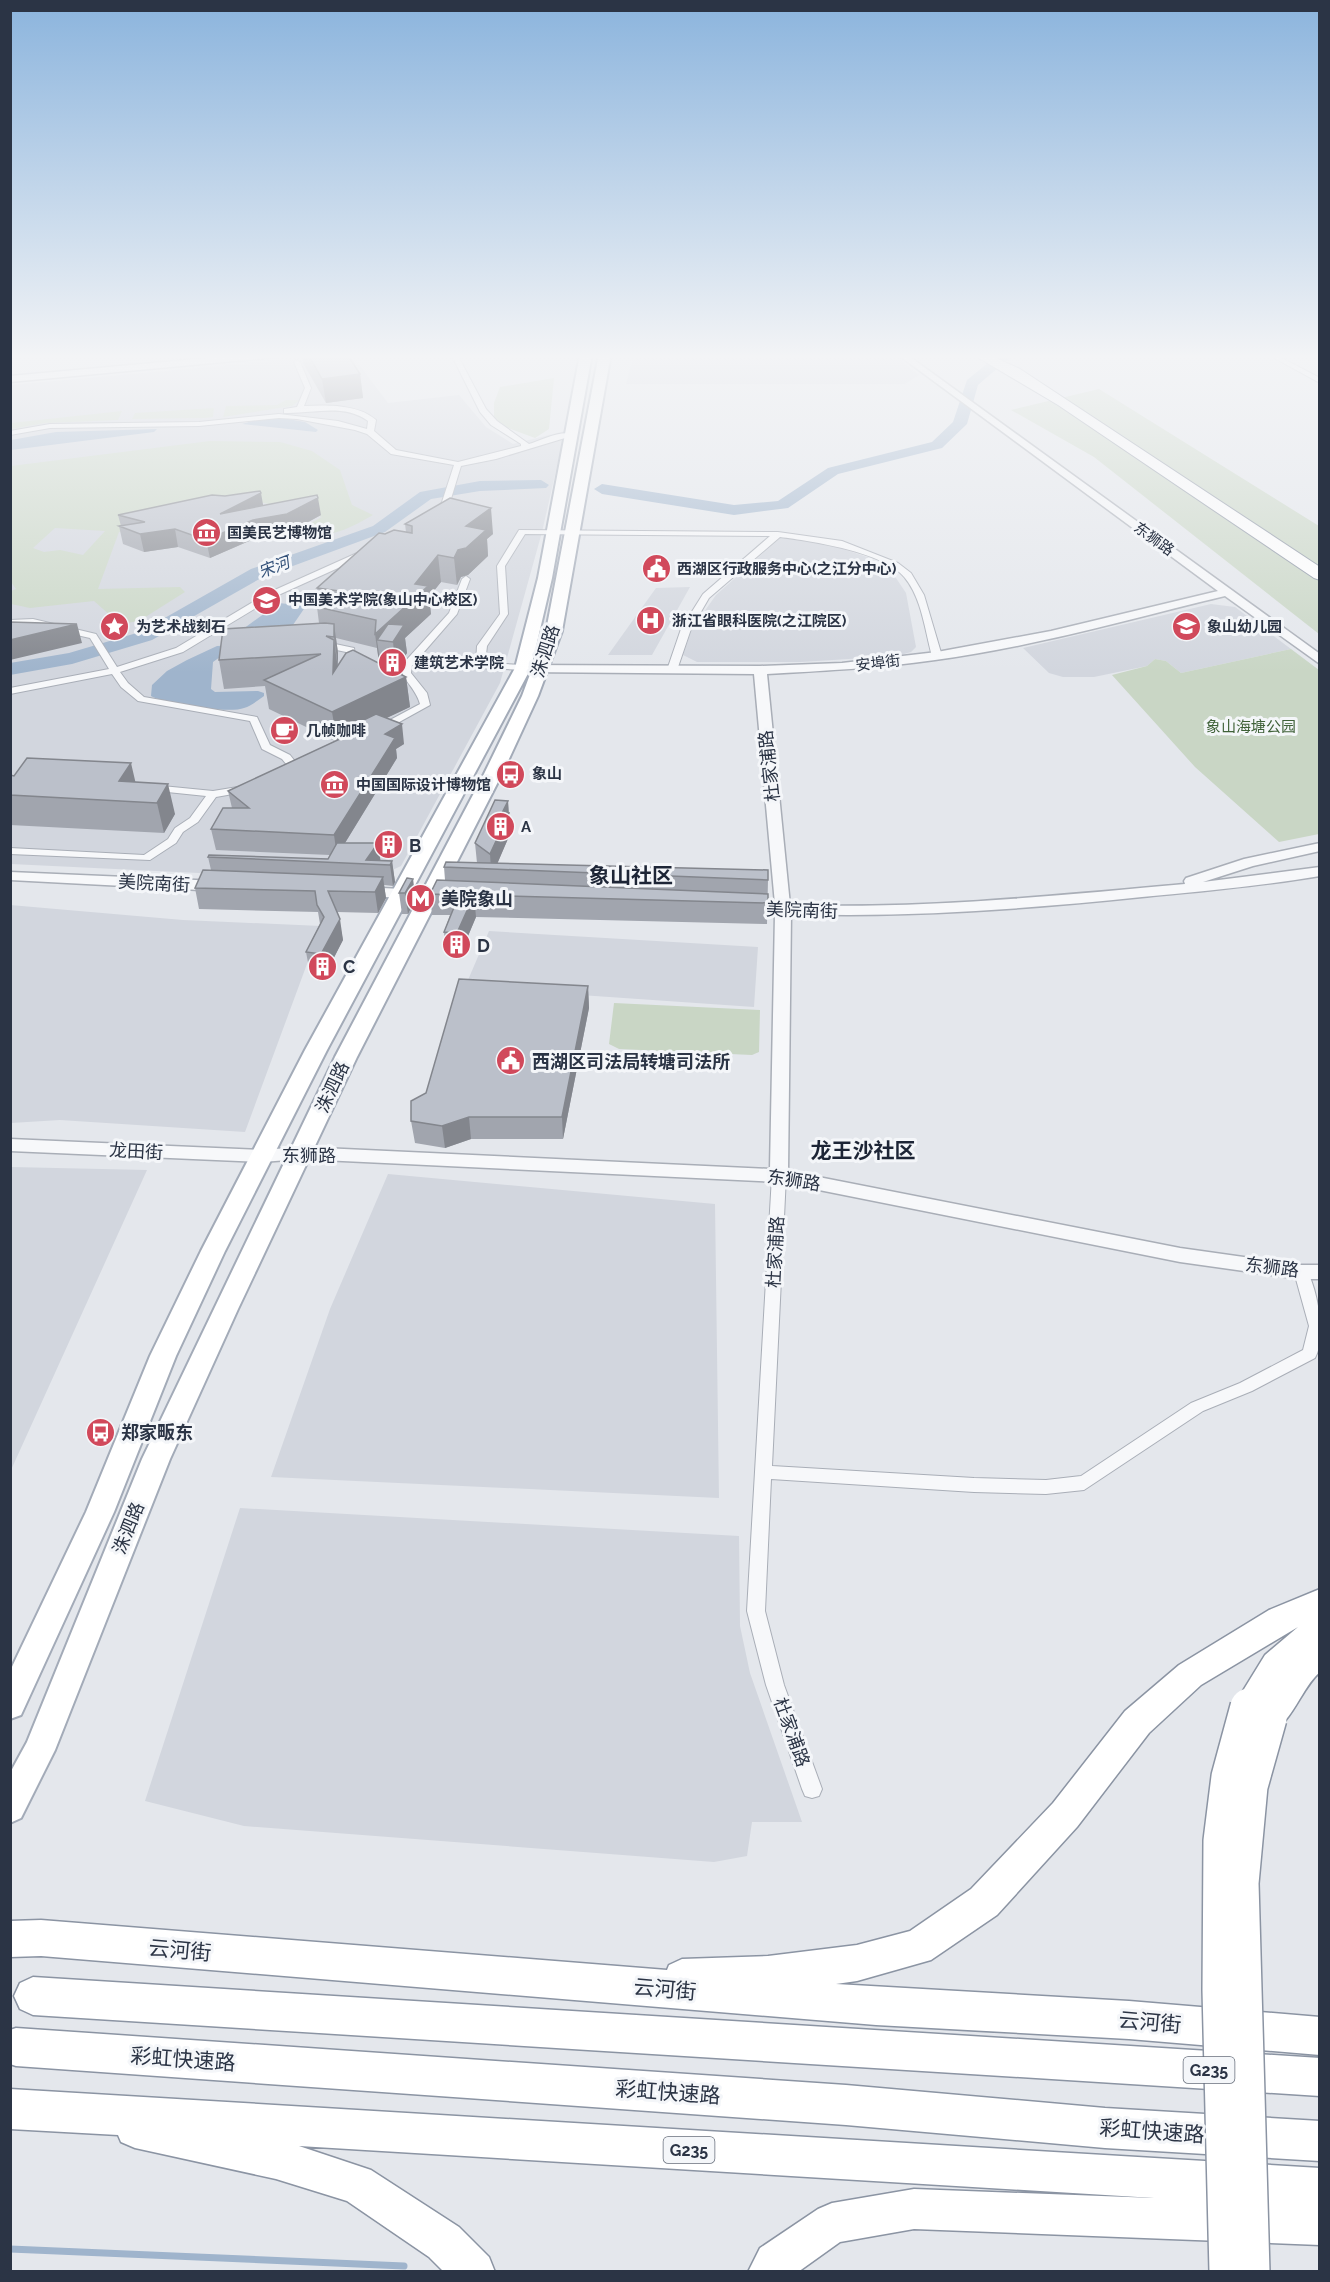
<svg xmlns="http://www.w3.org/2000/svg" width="1330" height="2282" font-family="Raleway,'Noto Sans SC',sans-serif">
<rect width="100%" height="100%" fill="#e4e7ec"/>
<path fill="#d2d6de" d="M351,354L388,403L459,395L486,427L513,444L565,431L542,532L500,683L401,866L369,881L11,864L10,385Z
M634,354H892L919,375L905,384H626Z
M781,537L817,542L843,549L867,557L886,568L896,578L906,593L916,647L911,652L897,656L801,662H697L683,655L692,629L716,595Z
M690,587L652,655H608L656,588Z
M1211,604L1235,607L1291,649L1181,673L1166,661L1155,659L1147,666L1094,677H1063L1049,673L1023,648Z
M10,905L183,920L321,926L245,1132L60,1120L11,1123Z
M489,931L758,947L754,1007L465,987Z
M11,1167L147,1170L11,1470L10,1167Z
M388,1174L715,1204L719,1498L271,1477L330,1309Z
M240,1508L739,1536L740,1626L750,1673L802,1822H752L747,1856L714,1862L244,1826L145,1801Z"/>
<path fill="#c9d6c5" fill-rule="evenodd" d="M554,378L549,429L535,438L494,423V403L500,387Z
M1099,389L1319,526V634L1094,457L1011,410Z
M286,400H300L292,406L223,417L226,406L277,405Z
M214,408L213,417L204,418L132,419L135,413Z
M122,411L118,420L46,423L11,429V423Z
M210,441L280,442L312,451L340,470L352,505L373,515C345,531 327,540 294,532L322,517L260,502L170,518L119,532L98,589L180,587L185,592L139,621L120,624L94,601L30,608L11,604V591L16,589L11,582V466ZM55,528L105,531L83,555L60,550L44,552L33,548Z
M1291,649L1319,670V834L1279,842L1195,767L1112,675L1147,666L1155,659L1166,661L1181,673Z
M614,1003L760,1010L759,1052L752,1055L619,1049L609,1044Z"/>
<path fill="#9fb4cc" d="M282,418L305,422L318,430L316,432L242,424L256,420Z
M157,429L154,432L11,450V440L56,432Z
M279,603L306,606L286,635L243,629Z
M237,645L213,662L211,689L215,692L258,691L264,693V696C258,700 251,706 244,708C229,714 165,704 151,696L152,685L167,671L187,660L217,646Z"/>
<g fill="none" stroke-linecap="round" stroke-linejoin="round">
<path stroke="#9fb4cc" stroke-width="7" d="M10,2249L404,2266"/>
<path fill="#9fb4cc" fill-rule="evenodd" d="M999,354H1014L978,385L967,424L942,448L838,474L788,508L734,515L602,494L594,489L602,484L734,505L778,501L828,468L932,442L953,422L967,380Z
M541,480L549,485L546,488L480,491L431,499L385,532L263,577L152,640L72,664L10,675V663L69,653L140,632L251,569L373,526L420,492L480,481Z"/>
<defs>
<path id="minor" d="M451,354H457L486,409L497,421L529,444C542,440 562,429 575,435L496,459L461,466L450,502L441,517H438L434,515L442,502L454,465L391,454L367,434L355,430L297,419L279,418L199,426L50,428L10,435V431L50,424L199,422L279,414L338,421L367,429L368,421C343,403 313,414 284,413V409L297,407L305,388L294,362L297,360L300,362L311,388L304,406C327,405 358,404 376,420L374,431L396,450L458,462L521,446V444L491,425L480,412Z
M1267,354H1274L1320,378V383Z
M519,530L778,532L842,541L898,563L911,573L924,595L942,656L937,659L932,656C925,631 922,599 905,578C885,552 811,541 780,537L709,598L691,629L677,670L669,672L667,670L681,629L703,594L770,536L525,534L505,566L508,614L487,646L485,663L523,665L526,666V670L412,665L411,673L427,693L430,705L383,731H377V727L420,704C416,688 401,679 401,666L449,613L462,579L466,576L470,579L457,614L417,660L476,663L477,646L500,614L497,566Z
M366,549L370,552L369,554L274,597L183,652L120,672L128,683L144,697L257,717L270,745L290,755L301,769L300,771H292L282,759L262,749L250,721L138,701L121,687L112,674L10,694V688L109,669L90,638L33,625L10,626V620L33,619L96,634L117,667L176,648L268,593Z
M321,641L354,648L356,663L360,668L358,670H352L346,663V652L318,646L316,644Z
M152,785L213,791L244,786L249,789L244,792L216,797L198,822L183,832L176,843L150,860L10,854V848L144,855L168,839L175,828L190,818L206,796L148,790V786Z
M779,1171L786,1176L772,1466L974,1478L1046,1480L1081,1476L1191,1403L1240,1383L1303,1350L1309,1326L1294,1272L1296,1268H1306C1317,1289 1327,1336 1315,1358L1252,1391L1203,1411L1084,1490L1046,1494L974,1492L771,1479L765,1611L784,1685L822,1789L819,1796L812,1798L805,1796L802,1789L766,1685L747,1611L772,1176Z"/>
<path id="tertiary" d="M252,354H281L277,357L10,382V376Z
M897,354H906L1320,654V664L1225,596C1129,619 1033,647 935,660C879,668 823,671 767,674L790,905C922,909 1054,896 1185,884L1184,881L1186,878L1244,859L1320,843V851L1253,866L1203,882L1320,867V876C1261,886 1202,891 1142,897C1026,909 908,918 791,914L788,1171L1180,1248L1301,1265H1320V1279H1301L1180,1262L779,1182L301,1159L262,1162L10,1151V1139L262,1150L301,1147L770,1169L775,914L744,913L736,908L744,903L775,904L754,674L523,672L519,671L517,668L519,665L760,666L842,663L937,652L1051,631L1218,591Z
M10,872L219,881L227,886L219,891L10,880Z
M361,887L444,891L452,896L444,901L356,895L353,892Z"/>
<path id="primary" d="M580,354H592L552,578L531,668L327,1050L225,1251L176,1356L114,1512L21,1715L10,1719V1671L86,1512L150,1356L201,1251L305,1050L515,668L538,578Z
M599,354H611L562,631L538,696L502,774L357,1057L238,1309L170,1459L55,1750L21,1818L10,1823V1773L27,1742L142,1459L335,1057L484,774L522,696L546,631Z"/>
<path id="trunk" d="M1320,1589V1672C1300,1689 1293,1724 1268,1733L1256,1729L1253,1721L1249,1722L1237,1718L1233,1707L1265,1655L1298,1627L1201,1685L1149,1733L1077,1827L997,1915L931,1960L857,1981L836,1984L1129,2001L1320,2017V2055L1129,2039L876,2025L41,1956L10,1957V1921L41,1920L667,1970L669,1965L682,1959L768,1956L857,1945L910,1931L971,1889L1053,1803L1125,1711L1179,1665L1269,1610Z
M33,1977L1320,2058V2096L33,2015L20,2009L14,1996L20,1983Z
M16,2028L846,2085L1105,2108L1320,2121V2161L1105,2148L846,2125L16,2066L10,2064V2030Z
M10,2089L1320,2168V2245L914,2229L840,2242L798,2272H748L760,2248L818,2209L832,2203L914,2189L1154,2198L299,2146L371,2170L459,2227L489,2257L495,2272H444L429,2257L347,2201L276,2179L135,2148L121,2142L118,2135L10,2129Z"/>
<path id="motorway" d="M972,354H987L1020,369L1320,567V580L1314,578L1058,405Z"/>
</defs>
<use href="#minor" stroke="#a9aeb7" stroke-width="2"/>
<use href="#tertiary" stroke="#a9aeb7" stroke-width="3"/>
<use href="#primary" stroke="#a3abb8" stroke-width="4"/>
<use href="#trunk" stroke="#8b94a3" stroke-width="3"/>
<use href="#motorway" stroke="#8b94a3" stroke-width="2"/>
<use href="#minor" fill="#f7f8fa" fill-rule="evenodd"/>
<use href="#tertiary" fill="#f7f8fa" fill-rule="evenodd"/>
<use href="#primary" fill="#fff" fill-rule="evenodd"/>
<use href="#trunk" fill="#fff" fill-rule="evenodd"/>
<use href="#motorway" fill="#fff" fill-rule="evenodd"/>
<defs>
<path id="trunk-bridge" d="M1228,2272L1221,1990L1222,1841L1230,1777L1249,1707
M1251,2272L1240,1883L1249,1786L1268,1718"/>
</defs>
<use href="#trunk-bridge" stroke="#8b94a3" stroke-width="40" stroke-linecap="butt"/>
<use href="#trunk-bridge" stroke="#fff" stroke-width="37"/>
</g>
<path fill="#a1a5ae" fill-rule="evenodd" d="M302,354H347L360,374L363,398L326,403L303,363Z
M263,505L321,515L290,532L256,538L210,558L178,547L144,552L123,544L119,526H121L118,515Z
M405,524L493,534L487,539L488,556L468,575L461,577L457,585L441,582L429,597L431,614L405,638L407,653L396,670H391L406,677L410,707L386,718L404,744L396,749L397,758L345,843H378L380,860L392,861L395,882L393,886L384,885L386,898L378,913L337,912L343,940L325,975L310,973L306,952L320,924L318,912L199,909L195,888L211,870L208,857L328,859L330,855L216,850L211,829L232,808L228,791L335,741L269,709L265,686L224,689L219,660L319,623L317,607L320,605L317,588L385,534L406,532ZM336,638L377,648L379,662L380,661V664L338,665V653Z
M10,775L136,782L175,814L164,833L10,825Z
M508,801L510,834L497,864L768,880L767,924L476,917L460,955L446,953L444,932L450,915H432L430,894L445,880L444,867L477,863L475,843Z
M413,879L415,900L408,914H402L399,893Z
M588,986L589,1008L563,1139H471L445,1148L415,1143L411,1121L426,1093Z"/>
<path fill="#83868d" d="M360,374L363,398L326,403L322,379Z
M261,493L264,510L220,514Z
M318,498L321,515L290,532L256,538L210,558L206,540L253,520Z
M491,508L493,534L487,539L488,556L468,575L461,577L457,585L454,558L466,526Z
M175,529L178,547L144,552L140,534Z
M438,555L441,582L429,597L431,614L405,638L407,653L396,670L393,642L377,640L380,661L379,662L375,634Z
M77,624L82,643L10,660V640Z
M334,624L338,653V666L334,637Z
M334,640L338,669L333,673Z
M406,677L410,707L355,733V732L347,728L348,737L337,742L332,712Z
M402,724L404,744L396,749L397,758L337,856L334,835L385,734Z
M131,763L138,793L119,781Z
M168,784L175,814L164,833L157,803Z
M508,801L510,834L495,869H491L490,854L502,813Z
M378,843L381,864L366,860Z
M392,861L395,882L393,886L390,865Z
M383,877L386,898L378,913L375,892Z
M413,879L415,900L408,914L405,893Z
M474,895L476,917L460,955L457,933Z
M340,919L343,940L325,975L321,954Z
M588,986L589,1008L563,1139L562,1117Z
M469,1117L471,1139L445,1148L442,1126Z"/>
<path fill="#bbc0ca" stroke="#83868d" stroke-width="1.5" d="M308,354H347L360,374L322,379Z
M260,491L261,493L220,514L317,495L318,498L287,514L253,520L206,540L175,529L140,534L119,526L145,522L118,515L212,495L225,496Z
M450,498L491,508L466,526L486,530L466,548L458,550L454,558L438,555L415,584L428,586L375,634L376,620L317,607L339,591L317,588L379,533L385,534L394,530L412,533V526L405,524Z
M10,622L77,624L10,640Z
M325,623L334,624V637L326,636L334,640L333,673L346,653L353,650L406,677L332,712L264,680L321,654L219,660L223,629Z
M388,624L404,625L393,642L377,640Z
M376,714L402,724L385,734L395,738L334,835L211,829L223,808H249L228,791L355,732L347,728Z
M27,758L131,763L119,781L168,784L157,803L10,795V775L14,776Z
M495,800L508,801L502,813H509L490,854L475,843Z
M337,843H378L366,860L392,861L390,865L208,857L209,855L328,859Z
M446,862L768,870V880L444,867Z
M203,870L383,877L375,892L328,891L340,919L321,954L306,952L324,917L317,905L315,891L195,888Z
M407,878L413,879L405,893H399Z
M437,880L768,894V903L474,895L457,933L444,932L459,895L430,894Z
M459,979L588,986L562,1117H469L442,1126L411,1121V1101L426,1093Z"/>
<linearGradient id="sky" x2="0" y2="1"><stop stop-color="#8bb4dd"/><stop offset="0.53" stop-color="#f3f4f6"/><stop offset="1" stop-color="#f3f4f6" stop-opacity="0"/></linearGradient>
<rect width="1330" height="673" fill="url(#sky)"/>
<defs>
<symbol id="museum-disc" viewBox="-11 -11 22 22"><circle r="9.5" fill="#d1495b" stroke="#f4f6f9"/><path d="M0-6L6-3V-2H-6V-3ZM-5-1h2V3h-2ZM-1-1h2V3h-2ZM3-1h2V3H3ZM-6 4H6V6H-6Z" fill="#fff"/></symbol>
<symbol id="civic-disc" viewBox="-11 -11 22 22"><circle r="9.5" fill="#d1495b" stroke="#f4f6f9"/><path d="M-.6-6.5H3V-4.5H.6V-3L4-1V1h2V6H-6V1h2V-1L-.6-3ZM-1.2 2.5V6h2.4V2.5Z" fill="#fff"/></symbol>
<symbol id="university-disc" viewBox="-11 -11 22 22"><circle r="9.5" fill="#d1495b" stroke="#f4f6f9"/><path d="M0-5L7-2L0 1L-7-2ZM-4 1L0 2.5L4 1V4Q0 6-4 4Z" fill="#fff"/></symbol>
<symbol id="hospital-disc" viewBox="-11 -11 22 22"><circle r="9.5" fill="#d1495b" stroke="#f4f6f9"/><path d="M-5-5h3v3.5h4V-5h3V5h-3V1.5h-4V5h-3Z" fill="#fff"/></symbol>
<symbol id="sight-disc" viewBox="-11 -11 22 22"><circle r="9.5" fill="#d1495b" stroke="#f4f6f9"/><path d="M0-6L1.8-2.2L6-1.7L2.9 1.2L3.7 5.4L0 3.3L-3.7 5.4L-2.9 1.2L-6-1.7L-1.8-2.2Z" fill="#fff"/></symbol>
<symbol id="school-disc" viewBox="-11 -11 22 22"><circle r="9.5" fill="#d1495b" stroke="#f4f6f9"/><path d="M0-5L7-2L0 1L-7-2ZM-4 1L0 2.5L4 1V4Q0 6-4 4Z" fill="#fff"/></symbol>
<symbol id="building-disc" viewBox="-11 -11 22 22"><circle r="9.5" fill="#d1495b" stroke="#f4f6f9"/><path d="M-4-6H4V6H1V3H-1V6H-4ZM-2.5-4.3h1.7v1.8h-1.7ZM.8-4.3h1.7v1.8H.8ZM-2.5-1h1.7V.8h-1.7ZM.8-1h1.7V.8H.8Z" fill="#fff"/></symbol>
<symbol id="cafe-disc" viewBox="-11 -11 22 22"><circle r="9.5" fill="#d1495b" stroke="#f4f6f9"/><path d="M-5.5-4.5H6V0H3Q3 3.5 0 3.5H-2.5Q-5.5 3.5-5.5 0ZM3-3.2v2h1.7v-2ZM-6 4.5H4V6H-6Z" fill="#fff"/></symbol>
<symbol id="bus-disc" viewBox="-11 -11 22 22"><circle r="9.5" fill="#d1495b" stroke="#f4f6f9"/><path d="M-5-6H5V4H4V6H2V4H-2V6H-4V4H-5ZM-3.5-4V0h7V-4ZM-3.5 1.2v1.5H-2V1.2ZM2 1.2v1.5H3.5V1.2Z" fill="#fff"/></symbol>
<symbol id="metro-disc" viewBox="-11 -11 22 22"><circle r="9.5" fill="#d1495b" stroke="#f4f6f9"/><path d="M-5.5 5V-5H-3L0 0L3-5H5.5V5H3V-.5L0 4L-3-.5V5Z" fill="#fff"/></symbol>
</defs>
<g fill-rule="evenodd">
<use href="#museum-disc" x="190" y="516" width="33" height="33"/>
<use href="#civic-disc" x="640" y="552" width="33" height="33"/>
<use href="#university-disc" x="250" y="584" width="33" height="33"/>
<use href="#hospital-disc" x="634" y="604" width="33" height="33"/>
<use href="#sight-disc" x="98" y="610" width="33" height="33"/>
<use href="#school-disc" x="1170" y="610" width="33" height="33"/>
<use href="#building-disc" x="376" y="646" width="33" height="33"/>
<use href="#cafe-disc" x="268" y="714" width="33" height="33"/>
<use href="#bus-disc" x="494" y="758" width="33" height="33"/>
<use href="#museum-disc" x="318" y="768" width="33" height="33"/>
<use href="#building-disc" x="484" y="810" width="33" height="33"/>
<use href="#building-disc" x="372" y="828" width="33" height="33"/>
<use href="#metro-disc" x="404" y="882" width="33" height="33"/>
<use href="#building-disc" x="440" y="928" width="33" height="33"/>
<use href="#building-disc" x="306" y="950" width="33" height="33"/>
<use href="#civic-disc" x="494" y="1044" width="33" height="33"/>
<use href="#bus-disc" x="84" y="1416" width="33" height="33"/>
</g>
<g text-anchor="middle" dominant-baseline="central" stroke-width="6" stroke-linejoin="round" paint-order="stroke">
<g font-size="15" font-weight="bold" fill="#2b3445" stroke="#f4f6f9" text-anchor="start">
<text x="227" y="533">国美民艺博物馆</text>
<text x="677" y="569">西湖区行政服务中心(之江分中心)</text>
<text x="288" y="600">中国美术学院(象山中心校区)</text>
<text x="672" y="621">浙江省眼科医院(之江院区)</text>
<text x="136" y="627">为艺术战刻石</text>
<text x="1207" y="627">象山幼儿园</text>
<text x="414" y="663">建筑艺术学院</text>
<text x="306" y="731">几帧咖啡</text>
<text x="532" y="774">象山</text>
<text x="356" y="785">中国国际设计博物馆</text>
<text x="521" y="827">A</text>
</g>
<g font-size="15" fill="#2b3445" stroke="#f4f6f9">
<text transform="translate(1154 539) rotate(36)">东狮路</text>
<text transform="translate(878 663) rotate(-7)">安埠街</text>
</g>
<g font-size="15" fill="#3f6138" stroke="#f4f6f9">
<text x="1251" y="727">象山海塘公园</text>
</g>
<g font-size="16" font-style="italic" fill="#34527a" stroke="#f4f6f9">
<text transform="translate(274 567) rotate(-21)">宋河</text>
</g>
<g fill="#f4f6f9" stroke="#676e7b" stroke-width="1.5">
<rect x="1183.5" y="2057" width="51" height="26" rx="4.5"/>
<rect x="663.5" y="2137" width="51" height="26" rx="4.5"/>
</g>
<g font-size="16" font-weight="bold" fill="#2b3445">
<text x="1209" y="2070">G235</text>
<text x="689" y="2150">G235</text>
</g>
<g font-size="18" fill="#2b3445" stroke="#f4f6f9">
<text transform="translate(545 651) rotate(-72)">洙泗路</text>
<text transform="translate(769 766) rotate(-96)">杜家浦路</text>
<text transform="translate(154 883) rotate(3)">美院南街</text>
<text transform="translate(802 910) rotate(2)">美院南街</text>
<text transform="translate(332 1087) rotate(-65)">洙泗路</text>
<text transform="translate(136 1151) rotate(3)">龙田街</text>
<text x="309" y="1155">东狮路</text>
<text transform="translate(794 1180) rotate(9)">东狮路</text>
<text transform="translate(775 1252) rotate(-87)">杜家浦路</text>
<text transform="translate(1272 1267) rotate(7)">东狮路</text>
<text transform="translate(128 1528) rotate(-68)">洙泗路</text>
<text transform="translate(792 1732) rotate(70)">杜家浦路</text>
</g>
<g font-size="18" font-weight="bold" fill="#2b3445" stroke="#f4f6f9" text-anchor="start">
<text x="409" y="845">B</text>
<text x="441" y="898">美院象山</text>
<text x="477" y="945">D</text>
<text x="343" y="966">C</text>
<text x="532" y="1061">西湖区司法局转塘司法所</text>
<text x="121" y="1432">郑家畈东</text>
</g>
<g font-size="21" font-weight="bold" fill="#1d2536" stroke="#f4f6f9">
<text x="631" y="875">象山社区</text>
<text x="863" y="1150">龙王沙社区</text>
</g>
<g font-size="21" fill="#2b3445" stroke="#f4f6f9">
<text transform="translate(180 1950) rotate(5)">云河街</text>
<text transform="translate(665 1989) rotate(5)">云河街</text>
<text transform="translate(1150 2022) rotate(5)">云河街</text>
<text transform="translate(183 2059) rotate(4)">彩虹快速路</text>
<text transform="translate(668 2092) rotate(4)">彩虹快速路</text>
<text transform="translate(1152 2131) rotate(4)">彩虹快速路</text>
</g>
</g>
<rect width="1330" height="2282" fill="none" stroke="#2b3445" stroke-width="24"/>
</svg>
